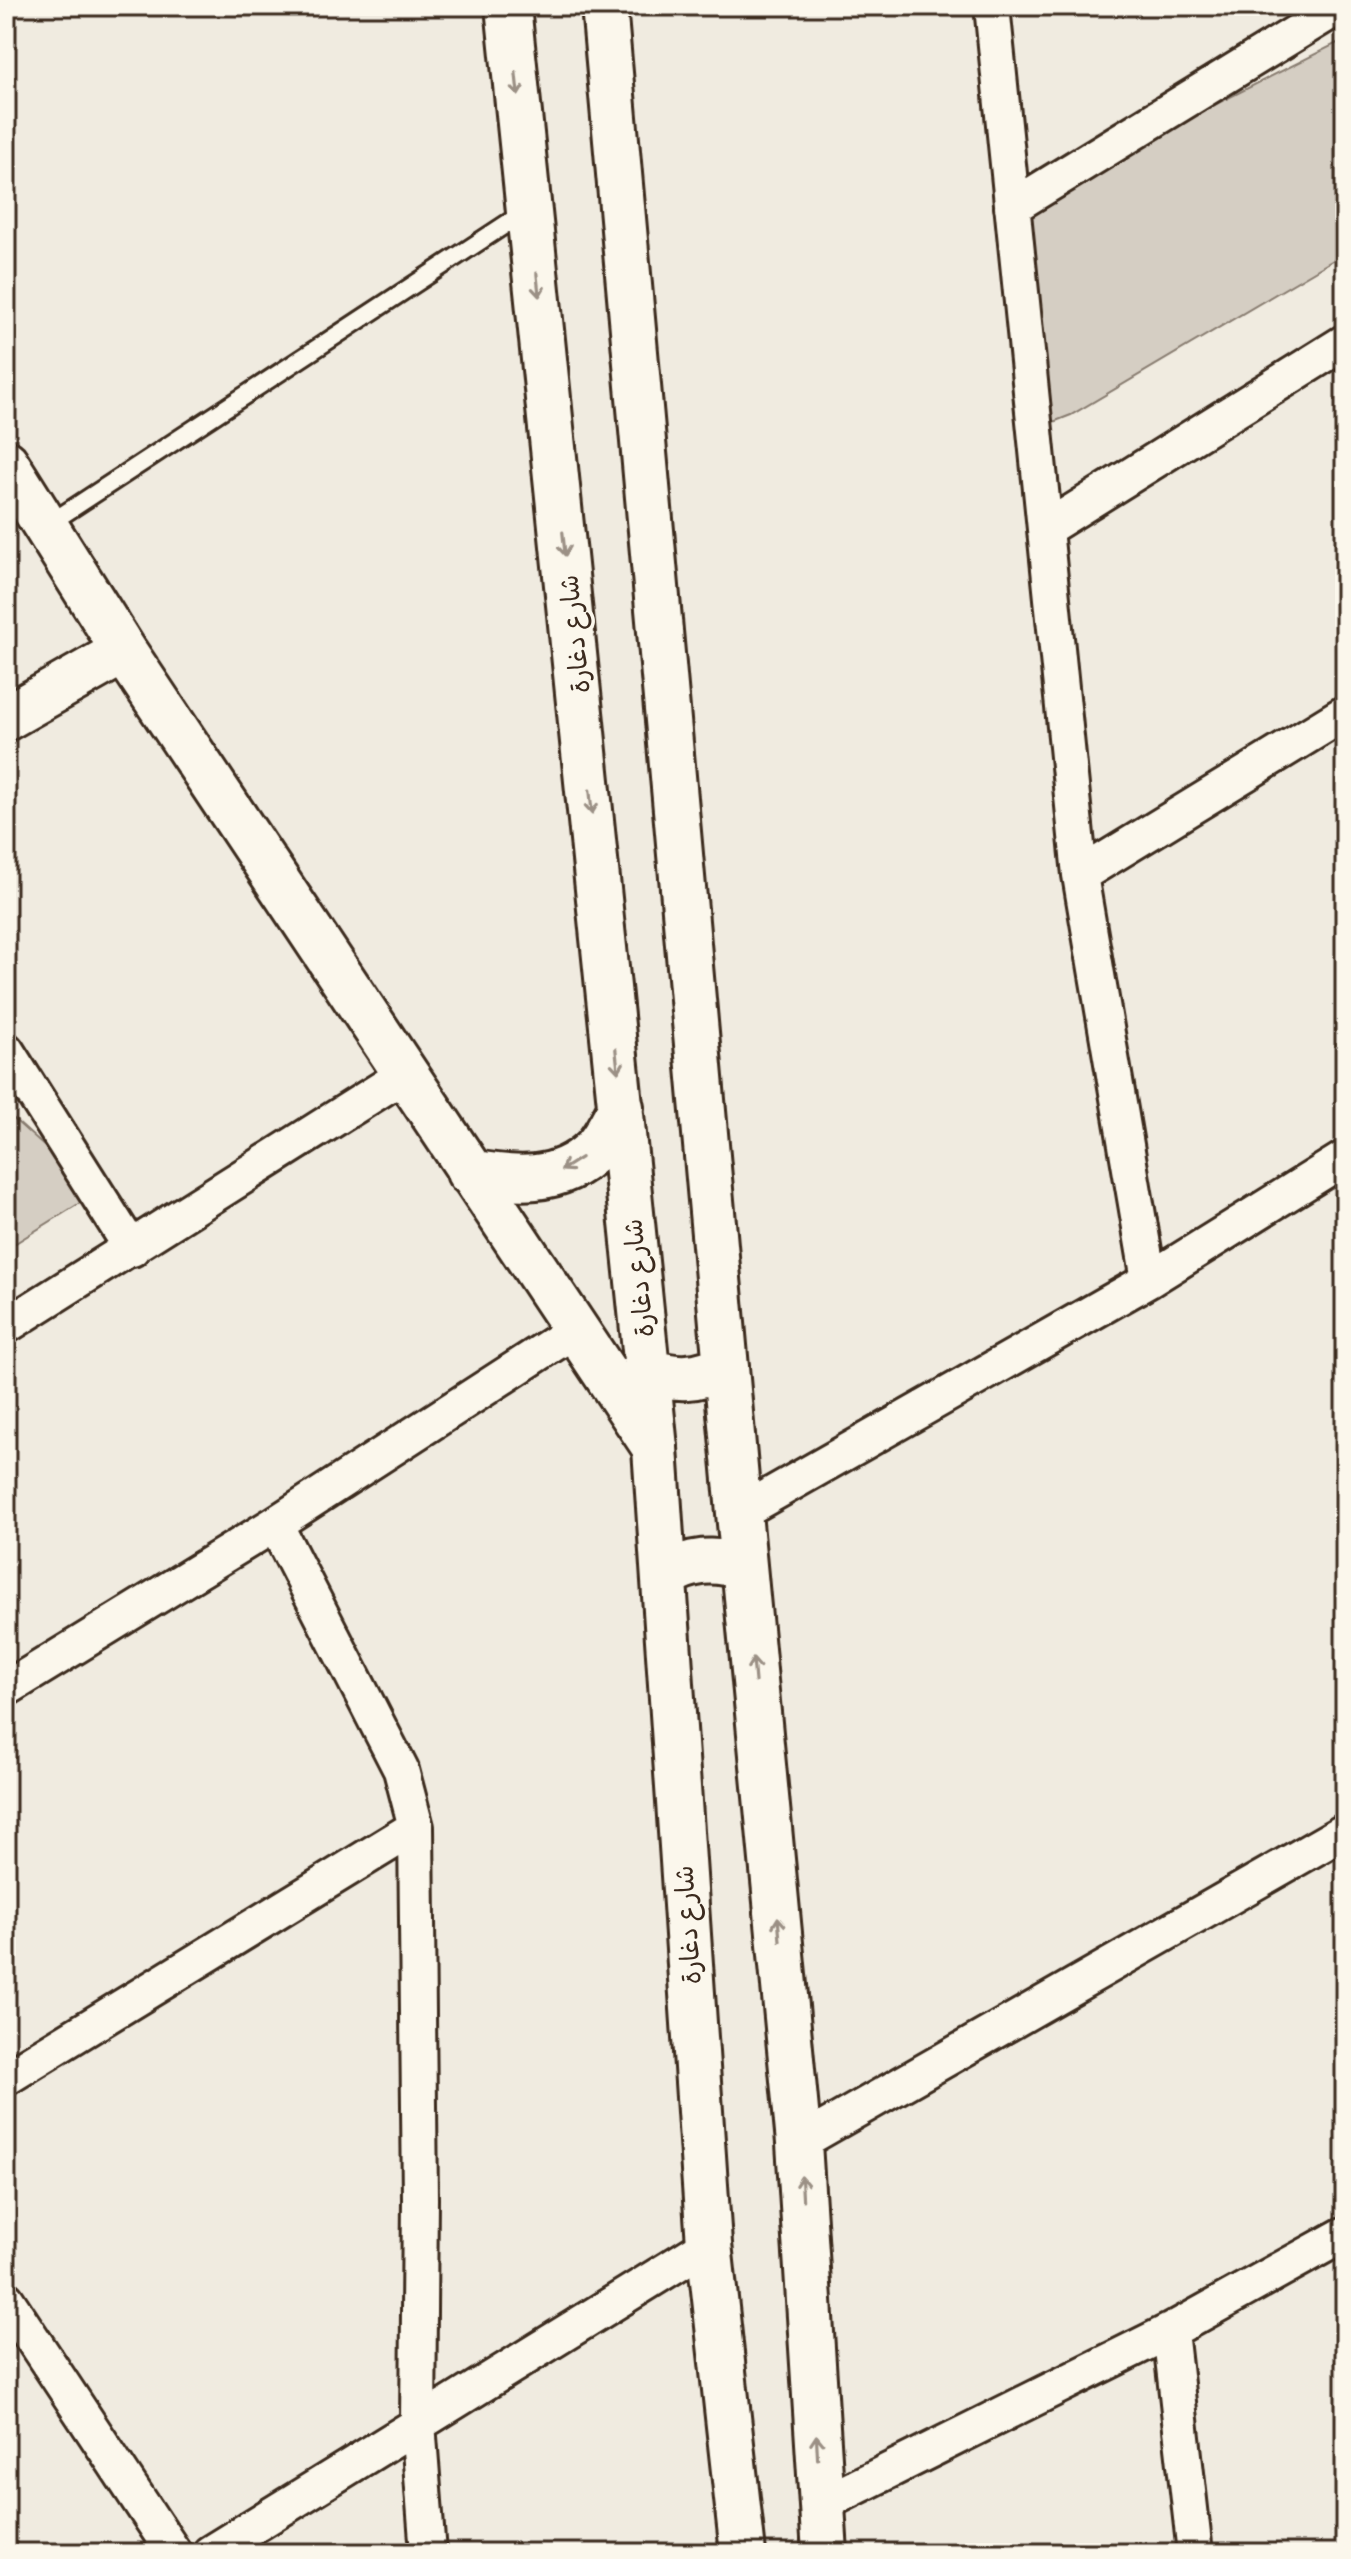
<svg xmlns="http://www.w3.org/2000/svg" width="1351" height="2559" font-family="'Patrick Hand','Playpen Sans Arabic',sans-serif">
<rect width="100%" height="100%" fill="#f0ebe0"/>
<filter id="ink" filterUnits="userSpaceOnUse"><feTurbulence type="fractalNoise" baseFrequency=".0125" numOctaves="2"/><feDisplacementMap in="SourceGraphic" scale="16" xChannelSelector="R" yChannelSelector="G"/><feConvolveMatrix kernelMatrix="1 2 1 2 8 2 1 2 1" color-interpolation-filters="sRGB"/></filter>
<g filter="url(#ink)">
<path fill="#d5cec3" stroke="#887c70" stroke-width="2" d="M1345,39V253L1071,415L1035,429L1012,207Z
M6,1112L96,1193L6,1249Z"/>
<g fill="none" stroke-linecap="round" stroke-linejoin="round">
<defs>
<path id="lane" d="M47,525L526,211"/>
<path id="street" d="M992,6L1080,875L1149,1280
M1012,207L1340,6
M1045,529L1345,342
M1080,875L1345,713
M6,1050L132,1249
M6,1326L404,1075
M739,1513L1149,1280L1345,1158
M275,1524L401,1770L416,1827L420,2199L418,2424L428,2553
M6,1689L275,1524L575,1330
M6,2078L416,1827
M799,2143L1345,1831
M6,2299L174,2553
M1170,2331L1195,2553
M820,2505L1170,2331L1345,2234
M210,2553L709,2244"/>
<path id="secondary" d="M6,463L124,651L655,1448
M6,718L124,651"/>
<path id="highway" d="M508,6L655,1448L709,2244L743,2553
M604,6L739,1513L799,2143L825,2553
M469,1172C513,1180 559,1185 594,1150C605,1139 613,1120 621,1107
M647,1370C676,1381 698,1379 726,1366
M664,1576C691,1559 714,1558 744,1567"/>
</defs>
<use href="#lane" stroke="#3b2a1e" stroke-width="22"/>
<use href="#street" stroke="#3b2a1e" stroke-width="40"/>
<use href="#secondary" stroke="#3b2a1e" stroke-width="50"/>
<use href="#highway" stroke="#3b2a1e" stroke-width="50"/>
<use href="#lane" stroke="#fbf7ec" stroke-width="16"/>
<use href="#street" stroke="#fbf7ec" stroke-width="34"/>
<use href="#secondary" stroke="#fbf7ec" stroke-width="44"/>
<use href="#highway" stroke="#fbf7ec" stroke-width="44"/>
</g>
<defs><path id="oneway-shaft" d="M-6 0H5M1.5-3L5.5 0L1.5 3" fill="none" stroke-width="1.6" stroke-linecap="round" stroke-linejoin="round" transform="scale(2)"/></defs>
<g stroke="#9b9085">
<use href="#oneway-shaft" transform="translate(517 84) rotate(84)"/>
<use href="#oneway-shaft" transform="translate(538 285) rotate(84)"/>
<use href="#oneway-shaft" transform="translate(564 544) rotate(84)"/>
<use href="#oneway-shaft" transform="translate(591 802) rotate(84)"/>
<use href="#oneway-shaft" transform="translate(617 1061) rotate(84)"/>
<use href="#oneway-shaft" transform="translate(571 1164) rotate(148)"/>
<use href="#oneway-shaft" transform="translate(754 1670) rotate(-95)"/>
<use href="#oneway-shaft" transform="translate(779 1929) rotate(-95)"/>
<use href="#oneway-shaft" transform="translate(802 2188) rotate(-93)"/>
<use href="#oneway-shaft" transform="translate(817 2447) rotate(-93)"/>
</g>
</g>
<g text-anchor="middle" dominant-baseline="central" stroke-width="7" stroke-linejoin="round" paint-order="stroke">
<g font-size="26" fill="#3b2a1e" stroke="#fbf7ec">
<text transform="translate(574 634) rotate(-96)">شارع دغارة</text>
<text transform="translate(638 1278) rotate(-96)">شارع دغارة</text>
<text transform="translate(687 1925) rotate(-94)">شارع دغارة</text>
</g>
</g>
<rect width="1351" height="2559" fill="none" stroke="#fbf7ec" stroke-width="32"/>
<rect x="16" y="16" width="1319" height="2527" fill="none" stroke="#3b2a1e" stroke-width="3" filter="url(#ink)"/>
</svg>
